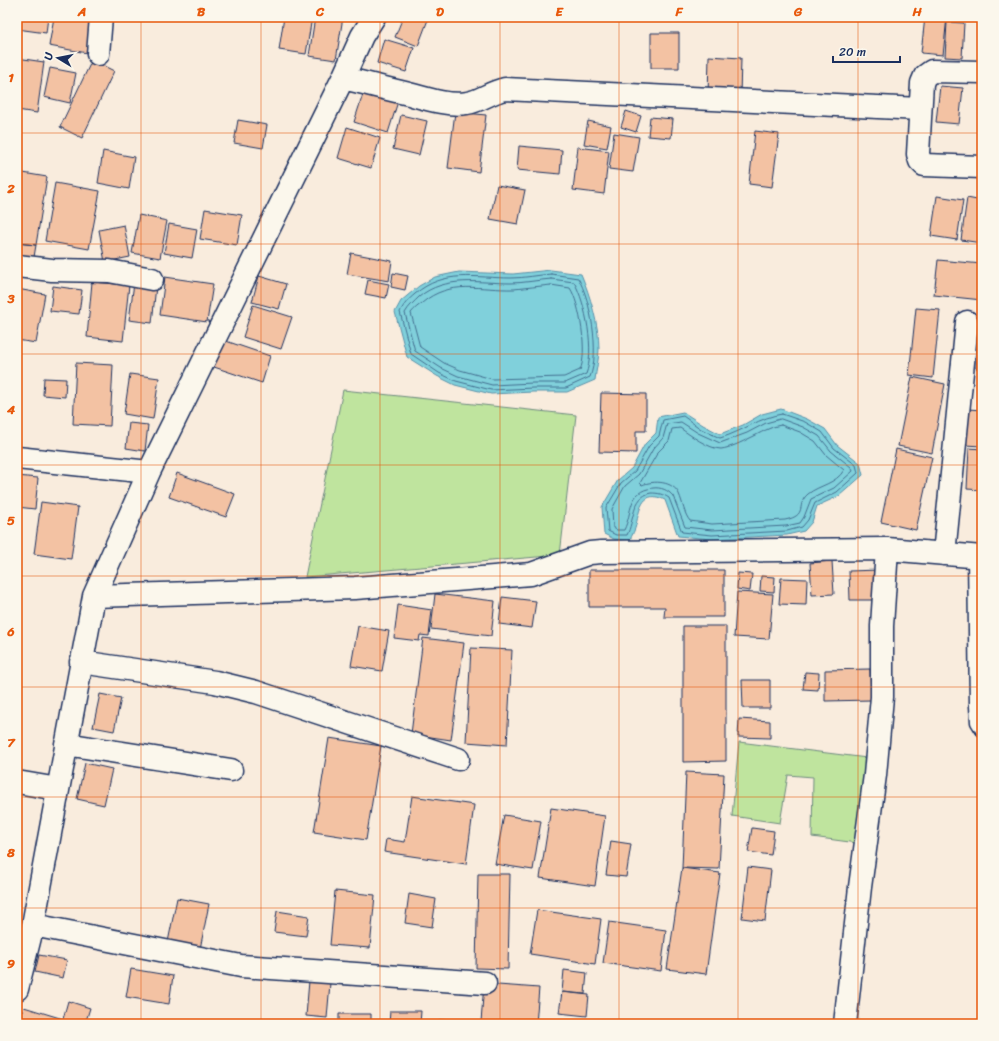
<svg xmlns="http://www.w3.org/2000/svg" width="999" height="1041" font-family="Sriracha,sans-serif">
<rect width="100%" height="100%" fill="#f9ecdd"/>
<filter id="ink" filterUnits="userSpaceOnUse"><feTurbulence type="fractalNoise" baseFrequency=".025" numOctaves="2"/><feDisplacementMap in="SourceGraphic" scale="8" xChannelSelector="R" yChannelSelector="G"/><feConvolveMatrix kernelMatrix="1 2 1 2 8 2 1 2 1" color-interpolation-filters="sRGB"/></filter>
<g filter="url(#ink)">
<path fill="#bfe49e" stroke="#6d8a7e" d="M343,390L576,415L560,555L305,577Z
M739,742L867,758L857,843L812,837L813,777L788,775L780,823L732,816Z"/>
<path fill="#80d0db" stroke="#5890a9" d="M551,270L581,274C590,295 599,325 599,349C599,359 596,370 595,380L567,392H533L491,394L455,385L437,376L407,357L395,312L401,301L419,286L435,277L459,272L513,274Z
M781,409L807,419L825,429L837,445L860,463L863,475L839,496L817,506L812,522L804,531L787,535L712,539L678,536L665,500C643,489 640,507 636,525C635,530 632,535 630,540L614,539L604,534L602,507L618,480L632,468L645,444L656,433L658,417L683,412L703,425L720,434L743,425L762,414Z"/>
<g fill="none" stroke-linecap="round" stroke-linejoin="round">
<path stroke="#436f90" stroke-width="1" d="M551,274L578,278C591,300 600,353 590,377L566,388H533L491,390L456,381L439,373L411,354L400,312C404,304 408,300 415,294C444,269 476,278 511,278C525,278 538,275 551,274Z
M551,279L574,282C586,303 595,352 586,374L565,383H533L492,385L458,376L441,368L415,351L405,313C409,306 414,302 419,297C445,275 480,283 511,283C524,283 538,280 551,279Z
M551,285L570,288C580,303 588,354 580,370L564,377L492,379L460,370L444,363L420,347L411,313C414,309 418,306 422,303C450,279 481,290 514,289C526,288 539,286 551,285Z
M782,414L805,422L822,432L834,448L856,465L858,473L837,492L815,503L808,520L802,527L787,531L712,535L682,532L669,498C663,494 658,493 651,493C632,496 634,522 627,535H616L608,531L606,508L621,483L635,471L649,446L659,436L663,420L683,416L701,429L720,438C742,432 760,417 782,414Z
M781,419L803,427L819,436L831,451L851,467L853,471L834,488L811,499L804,517L800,523L786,526L712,530L685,527L673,496C668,490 661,487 653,488C627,491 633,512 624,530H617L613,528L612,509L625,486L639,474L653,449L663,438L667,424L681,422L698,433L720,443L747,433L766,423Z
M781,425L800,432L815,441L826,455L844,470C836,484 819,485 808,494C795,505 809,515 785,520L712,524L690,521C684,514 683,503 679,494C673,481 654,480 642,485L640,483L658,452L669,441L672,429L680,428C690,435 709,449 721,449C730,448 742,442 750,438C761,433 769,427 781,425Z"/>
</g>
<path fill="#f3c2a3" stroke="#1b2f5e" d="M17,17H48L46,33L17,29Z
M54,17H79L93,20L87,53L49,46Z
M284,17H312L306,54L279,50Z
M315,17H343L336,60L309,56Z
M403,17H429L418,46L395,37Z
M925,17H947L943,55L921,53Z
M947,22L964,23L962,58L945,57Z
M651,33H679V68H651Z
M384,39L414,48L406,72L377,63Z
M709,56L741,58L740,97L708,96Z
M17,58L44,62L37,113L17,110Z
M92,60L114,71L82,138L60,127Z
M50,68L76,73L70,103L44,97Z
M366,85L400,95L388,133L354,122Z
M940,86L963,88L959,124L936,122Z
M626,111L641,116L636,132L621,127Z
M455,112L486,115L479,172L448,168Z
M401,115L427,121L419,155L393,149Z
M650,117L673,119L671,138L648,136Z
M238,120L267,125L263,148L234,143Z
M588,121L611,126L607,148L584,144Z
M347,127L380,138L371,168L338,158Z
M755,131L779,134L772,187L749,184Z
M614,133L639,137L633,172L609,169Z
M519,146L562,150L560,174L517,170Z
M578,147L609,151L604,194L573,190Z
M103,151L134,157L129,189L98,183Z
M17,172L47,177L36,245L17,243Z
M55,183L100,191L89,249L45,241Z
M497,185L525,190L518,224L490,219Z
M937,196L963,200L957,240L931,236Z
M967,198L982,201V243L961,240Z
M205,209L242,215L237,245L200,239Z
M139,215L167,221L160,258L132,253Z
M169,224L197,229L192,258L164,253Z
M124,225L130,257L105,262L99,230Z
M17,243L36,245L33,263L17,261Z
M351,253L392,261L389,281L347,274Z
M938,260L982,264V300L934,295Z
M393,273L408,276L405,290L391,287Z
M259,276L286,284L279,309L252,302Z
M165,277L213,284L207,322L160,315Z
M368,280L389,284L386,298L365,294Z
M92,282L129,285L123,341L87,337Z
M134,283L156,286L152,323L129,320Z
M53,286L82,290L79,314L50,311Z
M17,289L45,294L36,343L17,340Z
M253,305L292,317L281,349L243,337Z
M916,308L940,310L933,378L909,375Z
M223,340L270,356L262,383L214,367Z
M978,348H982V369L976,368Z
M76,363L113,365L110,426L73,424Z
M130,374L159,378L153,419L124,414Z
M912,377L945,384L932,453L898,446Z
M44,378L66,379L65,397L43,395Z
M601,393L646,394V431H636V453L599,452Z
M968,409L982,410L981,446L965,445Z
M129,423L148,425L145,451L126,448Z
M969,448L982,449V490L967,489Z
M896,449L932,457L916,530L881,522Z
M177,473L235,494L226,517L169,497Z
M17,476L38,478L35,509L17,507Z
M41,502L78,507L71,559L34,554Z
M832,561L834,594L812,595L810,563Z
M589,570H724V617H664L665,607H589Z
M879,570V600H850L849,571Z
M738,573L752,574L750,591L737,589Z
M761,576L775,577L774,592L760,591Z
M781,578L807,579L806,605L779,604Z
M737,592L773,594L769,639L734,637Z
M435,594L495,601L491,636L431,629Z
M502,597L536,601L532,628L499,624Z
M398,605L432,610L429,636L420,635L419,641L394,638Z
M358,626L389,631L382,671L351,666Z
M683,626H726V761L683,762Z
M423,638L464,643L451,740L411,734Z
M471,648L512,650L507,745L466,742Z
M870,669L871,700L825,701V670Z
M805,672L819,673L818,690L803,689Z
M742,680H770V708H743Z
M100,694L121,698L114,731L93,727Z
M739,719L770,721V738L738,737Z
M329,738L381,746L366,840L314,832Z
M85,763L112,769L104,805L77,799Z
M686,772L724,774L719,869L682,868Z
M412,796L474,805L466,864L384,852L386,839L405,842Z
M551,808L605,816L595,886L540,878Z
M504,815L541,821L533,870L495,864Z
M752,828L774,831L771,855L748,852Z
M611,841L631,844L626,877L606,875Z
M748,867L771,870L765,921L742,918Z
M682,868L720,873L706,974L667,969Z
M478,874H510L508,969L476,968Z
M335,891L375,895L370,948L330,945Z
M409,894L436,899L432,927L405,923Z
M177,898L209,904L200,949L168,942Z
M537,910L601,919L595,964L530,954Z
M277,911L309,916L306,936L274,932Z
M609,922L666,930L661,971L603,963Z
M39,955L67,960L63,978L35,972Z
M131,969L173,976L169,1004L126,997Z
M564,970L587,973L585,994L562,992Z
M309,981L330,983L327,1018L306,1016Z
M484,984L539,988L536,1024L481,1022Z
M562,992L589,995L587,1016L559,1013Z
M68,1001L90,1008L85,1024H19L24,1007L63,1019Z
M390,1011H421L420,1024H389Z
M339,1014H371V1024H339Z
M439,1020L456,1021V1024H438Z"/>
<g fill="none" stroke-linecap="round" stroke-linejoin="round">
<defs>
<path id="lane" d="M974,556L976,706L977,722L982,730"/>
<path id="street" d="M98,54L101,17
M982,72L932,71L925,76L922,83L918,154L920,161L924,165L982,167
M343,78C365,83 387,89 409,94C427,99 449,106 467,103C481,101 490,92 505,89L920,109
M17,266L52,270L109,271L152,279
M17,458L149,472
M944,554L967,322
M94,596L355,588L531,574L590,553L601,552L887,549L982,557
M81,662L215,682L256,692L458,759
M66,744L231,770
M17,782L58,789
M33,925L241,966L485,983
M17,989L33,925L94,596L149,472L343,78L362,36L374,17
M845,1024L860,887L875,775L882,697V626L887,549"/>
</defs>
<use href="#lane" stroke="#1b2f5e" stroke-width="15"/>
<use href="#street" stroke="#1b2f5e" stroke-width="25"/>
<use href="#lane" stroke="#fbf7ec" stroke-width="12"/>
<use href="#street" stroke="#fbf7ec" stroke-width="22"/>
</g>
</g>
<path fill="none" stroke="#e8590c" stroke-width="1" stroke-opacity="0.55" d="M141,17V1024M261,17V1024M380,17V1024M500,17V1024M619,17V1024M738,17V1024M858,17V1024M17,133H982M17,244H982M17,354H982M17,465H982M17,576H982M17,687H982M17,797H982M17,908H982"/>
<rect width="999" height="1041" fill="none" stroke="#fbf7ec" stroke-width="44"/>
<g transform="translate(58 58) rotate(280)" stroke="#fbf7ec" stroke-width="3" paint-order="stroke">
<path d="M0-3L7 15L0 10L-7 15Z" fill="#1b2f5e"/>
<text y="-6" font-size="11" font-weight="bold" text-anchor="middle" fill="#1b2f5e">U</text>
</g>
<path d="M833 56v6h67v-6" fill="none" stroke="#1b2f5e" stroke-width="2"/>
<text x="839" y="56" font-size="12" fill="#1b2f5e" stroke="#fbf7ec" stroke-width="3" paint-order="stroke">20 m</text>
<rect x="22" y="22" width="955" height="997" fill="none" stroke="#e8590c" stroke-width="1.5"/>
<g font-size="13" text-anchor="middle" font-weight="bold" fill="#e8590c">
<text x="82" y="16">A</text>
<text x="201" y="16">B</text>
<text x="320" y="16">C</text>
<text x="440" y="16">D</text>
<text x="559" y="16">E</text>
<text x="679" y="16">F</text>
<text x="798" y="16">G</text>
<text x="917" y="16">H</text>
<text x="11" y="82">1</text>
<text x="11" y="193">2</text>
<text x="11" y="303">3</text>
<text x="11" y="414">4</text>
<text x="11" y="525">5</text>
<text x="11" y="636">6</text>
<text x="11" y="747">7</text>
<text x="11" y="857">8</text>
<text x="11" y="968">9</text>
</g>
</svg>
